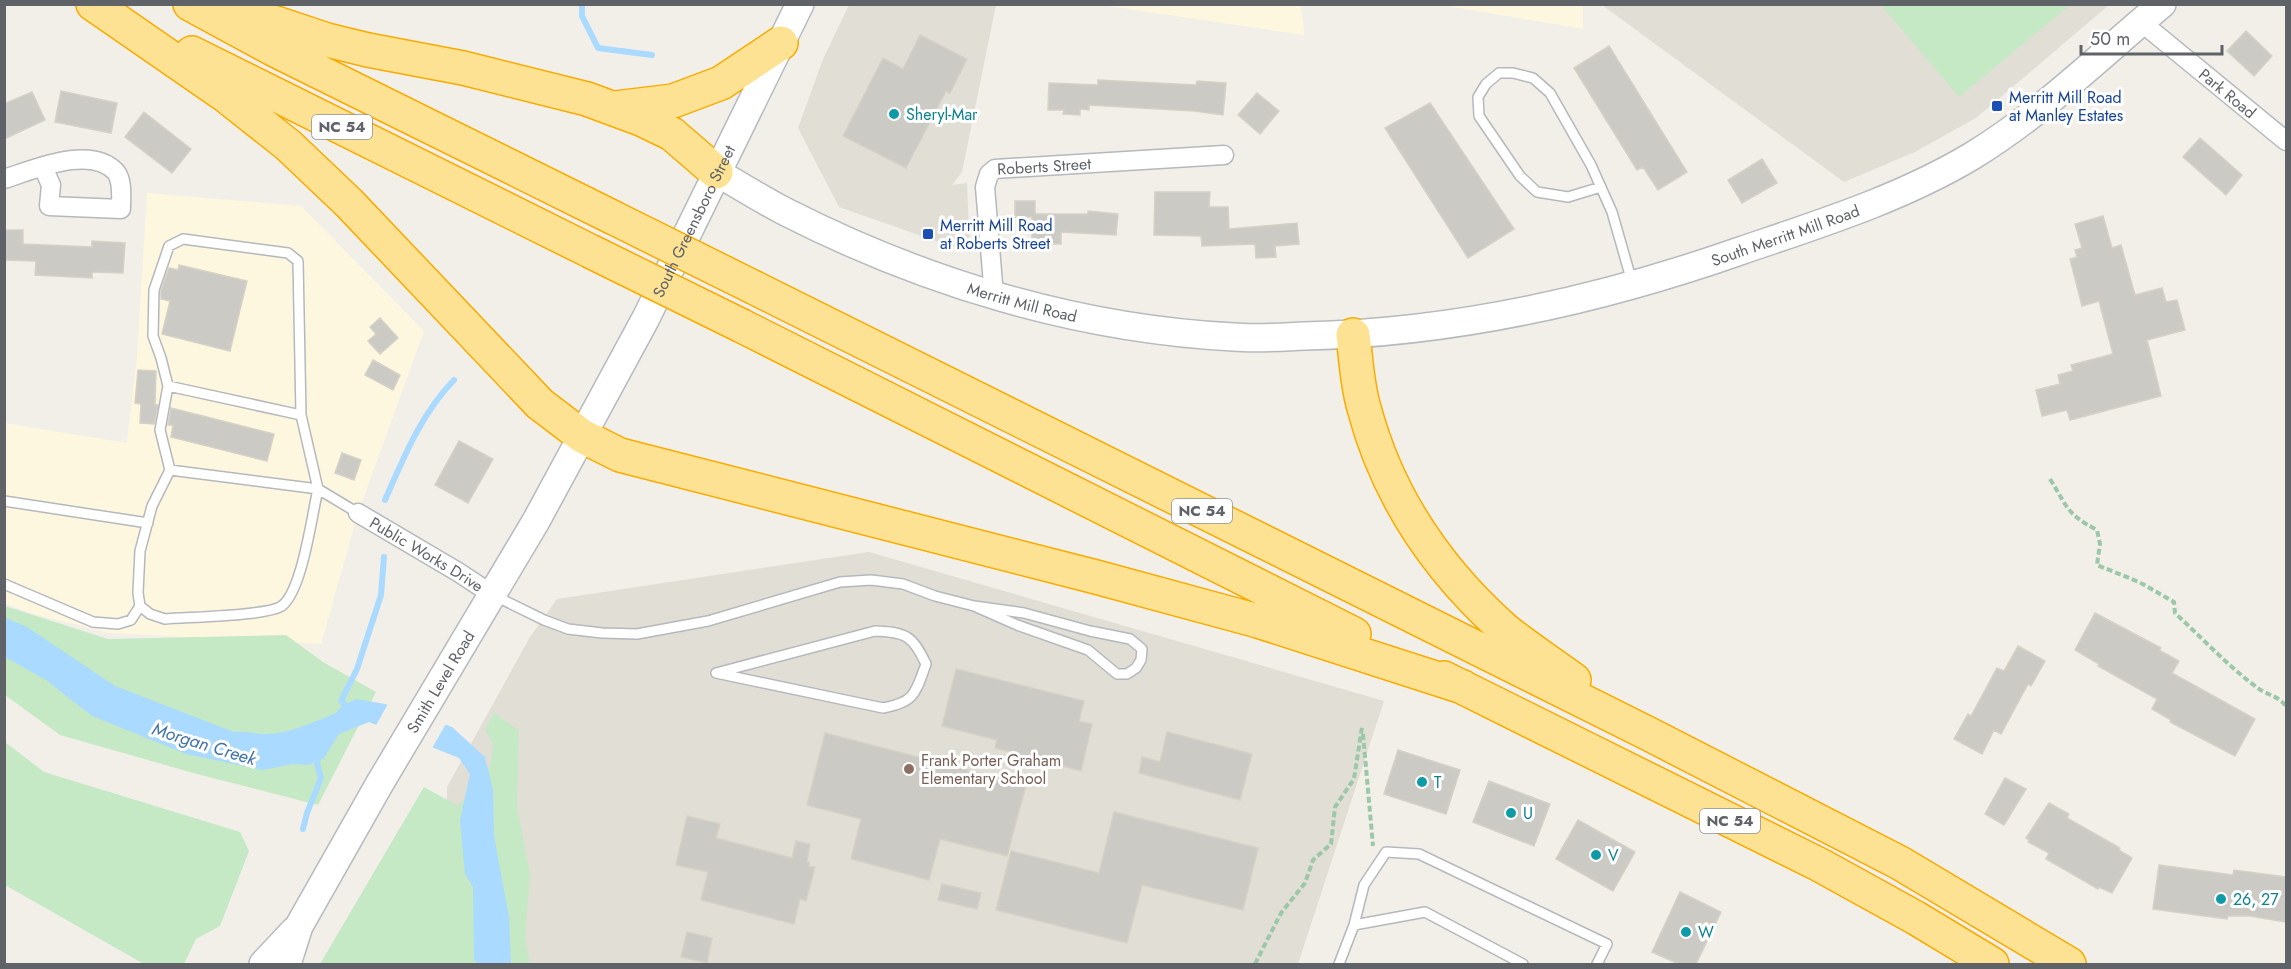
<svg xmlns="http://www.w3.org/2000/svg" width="2291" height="969" font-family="Jost,sans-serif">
<rect width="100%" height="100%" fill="#f1efe8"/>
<path fill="#fef7e0" d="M1102,5H1301L1304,35Z
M1441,5H1583V29Z
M147,193L301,206L424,331L358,513L321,644L109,633L30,613L5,603L4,423L127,443L137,357Z"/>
<path fill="#e1ded6" d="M849,5H996L962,172L952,185L967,183L970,253L839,207L798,128L823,59Z
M1602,5H2109L1976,118L1915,152L1844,182Z
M869,552L1384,701L1298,964H460L445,894L447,787L530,637L557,599Z"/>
<path fill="#c5e8c5" d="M1881,5H2070L1959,97Z
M5,606L108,639L286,635L323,662L376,692L318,805L197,774L60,735L5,695Z
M494,712L519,731L517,805L530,875L525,939L530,964H320L424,787L458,806L490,767L493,743L485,730Z
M5,742L44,772L240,832L249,851L220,926L196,939L184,964H144L5,885Z"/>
<path fill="#aadaff" d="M4,617L27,627L115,686L234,732C247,731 251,733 262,734C288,735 313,722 336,713L341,707L356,699L385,704L452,727L485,757L493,790L494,836L509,917L511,964H478L474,960L473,887L465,874L460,820L470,774L459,758L369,722L339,734L324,758L309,765L293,764L263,770L186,754L92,716L46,680L5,657Z"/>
<path fill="#f1efe8" d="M389,702L447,722L431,750L375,727Z"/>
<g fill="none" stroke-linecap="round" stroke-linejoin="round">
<path stroke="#aadaff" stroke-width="6" d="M582,4V16L598,48L652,55
M385,500C404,457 421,414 454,380
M351,710L341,701L357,669L381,595L384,557
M303,829L307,813L321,778L317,764L319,753"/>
</g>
<path fill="#cccac5" stroke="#d6d1c6" stroke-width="1.5" d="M2246,31L2272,56L2254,76L2227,51Z
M920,35L967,59L950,93L946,91L906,168L843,136L883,58L903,69Z
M1609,46L1687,172L1658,190L1643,167L1637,170L1574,68Z
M1098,80L1196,85L1197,81L1226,83L1223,115L1194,111L1089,105V110L1080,109V115L1063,114L1064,110H1048L1049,83L1098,85Z
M61,91L117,103L111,133L55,122Z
M32,92L45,120L4,139V104Z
M1257,93L1279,111L1260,134L1238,115Z
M1430,103L1514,229L1468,258L1385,128Z
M144,112L191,149L172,173L125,137Z
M2200,138L2242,175L2226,195L2183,157Z
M1762,159L1777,183L1742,203L1728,180Z
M1155,192H1210L1209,207H1228L1229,229L1297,223L1299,244L1275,246L1276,257L1256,258L1255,244L1202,246L1201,236L1154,235Z
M1015,201H1035V214H1088V211L1118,214L1116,235L1061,232V244H1032V217H1015Z
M2103,216L2112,248L2121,245L2135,295L2162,288L2166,302L2177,300L2185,330L2147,340L2161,396L2070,420L2067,410L2042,416L2036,390L2060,384L2058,375L2073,371L2071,365L2113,354L2099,301L2082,306L2070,259L2077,257L2075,250L2082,248L2075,224Z
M4,230H23V244L92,247V241L125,243L123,273L92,272V278L35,275L36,261L4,260Z
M179,265L247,281L230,351L162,334L170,301L161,299V291L169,268L178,270Z
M380,318L398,338L380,354L368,341L376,334L370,327Z
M373,360L400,375L393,390L365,375Z
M138,370L156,371L155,405H158L154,424L140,423L141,404L135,403Z
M171,408L274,434L267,461L171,437L173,425H168Z
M459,441L493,459L468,503L435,485Z
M342,453L361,460L354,480L335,473Z
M2095,613L2161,648L2159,650L2179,661L2172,673L2255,719L2235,756L2170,722L2171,720L2152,709L2157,699L2098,666L2099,664L2075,650Z
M2018,646L2045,661L2031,686L2028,684L2001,734L1994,730L1982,754L1954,739L1968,714L1971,716L1997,668L2004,671Z
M956,669L1084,701L1079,721L1092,724L1081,771L995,748L997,740L942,726Z
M1167,732L1252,754L1240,800L1139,773L1142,757L1160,762Z
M825,733L1026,785L1007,856L940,839L929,880L851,859L861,819L807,805Z
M1398,750L1460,770L1446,814L1384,794Z
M2005,778L2026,789L2004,825L1985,814Z
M1489,781L1550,804L1534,846L1473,822Z
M2049,803L2069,814L2067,818L2120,848L2119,850L2132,858L2112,893L2099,887L2098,889L2046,859L2049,853L2028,842L2029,840L2026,838Z
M1114,812L1258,848L1243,910L1142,885L1127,943L996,910L1011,851L1099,873Z
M687,816L720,824L716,838L792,858L796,841L810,844L807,862H809V866L815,867L806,901L800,899L794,924L701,900L708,872L676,865Z
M1578,820L1635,852L1613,891L1556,859Z
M2159,865L2233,875L2234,870L2286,877V922L2250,916H2228L2227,919L2153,909Z
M942,884L981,893L977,909L938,900Z
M1680,892L1721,912L1696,964H1679L1652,952Z
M687,932L712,938L707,963L681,957Z"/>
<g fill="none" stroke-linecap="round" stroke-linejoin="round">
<defs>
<path id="lane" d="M1601,187L1568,197L1537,192L1520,176L1479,116L1478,97L1486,84L1499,73H1513L1533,78L1550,93L1591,165L1612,212L1632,282
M168,386L301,415
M170,470L318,489C312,514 302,595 280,607C262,616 189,617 165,619L150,614L140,606L138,593L140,551L152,506L170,470L160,430L168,386L161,358L153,336L154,290L169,246L183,239L288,253L298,261L301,415L318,489L358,513
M4,501L148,523
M4,584L93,622L118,624L131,620L140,606
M495,596L544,620L568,629L602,633L637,634L708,621L840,582L871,580L903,584L935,596L974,606L1024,613L1090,631L1130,639L1142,649L1141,660L1136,668L1127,674H1117L1088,650L1017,625L974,606
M875,631C906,632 913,636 926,664C915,694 915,702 883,708L716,673Z
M1339,964L1354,925
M1523,964L1425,912L1354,925L1364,885L1386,852L1419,854L1607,944L1597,964"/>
<g id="street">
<path id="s1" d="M2141,22L2286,141"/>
<path d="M4,179C33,170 91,144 116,172C123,181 121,198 121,209L49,206L51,185L43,167"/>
<path id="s2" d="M994,296L985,187L989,174L995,169L1224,155"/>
<path id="s3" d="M358,513L458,572L493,595"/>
</g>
<g id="secondary">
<path id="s4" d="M716,172C739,185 761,199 784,211C923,282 1077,329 1234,337C1257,339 1281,337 1304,336C1454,333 1600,300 1740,251C1819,224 1900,199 1972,156C2041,114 2100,56 2162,4"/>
<path d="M263,964L294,931"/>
<path id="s5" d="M287,964L299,926L380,783L536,521L646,318L800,4"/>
</g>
<path id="highway" d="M93,4L226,96L288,145L349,203L540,404L582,436L620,455L1096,577L1258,621L1463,687
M190,4L273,49L612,217
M219,4L327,40L368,50L463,68L587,99L641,119L672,134L716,172
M192,53L590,251
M615,108L673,101L721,83L781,43
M755,288L1649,734L1900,863L2069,964
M742,326L1354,634
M1353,335C1356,359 1357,385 1364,408C1387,495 1437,569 1504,629C1526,647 1551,663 1574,680
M1444,678L1820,865L1916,918L1992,964"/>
</defs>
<use href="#lane" stroke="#b5b8bc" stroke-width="12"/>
<use href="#street" stroke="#b5b8bc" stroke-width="21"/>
<use href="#secondary" stroke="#b6babf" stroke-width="30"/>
<use href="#highway" stroke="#f9ab00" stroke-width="36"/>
<path stroke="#9cc7a9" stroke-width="4" stroke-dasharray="6 3" stroke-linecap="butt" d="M2050,479C2067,506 2066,514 2097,530L2100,544L2097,565L2139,582L2174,602L2175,613C2201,637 2226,664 2255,686C2265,695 2276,694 2286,706
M1363,734L1373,846
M1255,964L1281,913L1305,883L1313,860L1331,844L1335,807L1354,779L1362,727"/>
<use href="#lane" stroke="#fff" stroke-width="9"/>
<use href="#street" stroke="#fff" stroke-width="18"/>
<use href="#secondary" stroke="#fff" stroke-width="27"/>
<use href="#highway" stroke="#fde293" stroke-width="33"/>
<defs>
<path id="highway-bridge" d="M612,217L755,288
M590,251L742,326"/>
</defs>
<use href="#highway-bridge" stroke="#f9ab00" stroke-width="36" stroke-linecap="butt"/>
<use href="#highway-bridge" stroke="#fde293" stroke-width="33"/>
</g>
<g fill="#1a4fb4" stroke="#fff" stroke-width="2">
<rect x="1991" y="100" width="12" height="12" rx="3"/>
<rect x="922" y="228" width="12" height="12" rx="3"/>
</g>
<g fill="#0f9aa8" stroke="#fff" stroke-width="2">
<circle cx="894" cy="114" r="6"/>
<circle cx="1422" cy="782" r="6"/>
<circle cx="1511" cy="813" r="6"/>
<circle cx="1596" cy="855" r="6"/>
<circle cx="2221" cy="899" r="6"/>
<circle cx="1686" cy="932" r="6"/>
</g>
<circle fill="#8d6e63" stroke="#fff" stroke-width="2" cx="909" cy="769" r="6"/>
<g text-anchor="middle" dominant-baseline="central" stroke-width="6" stroke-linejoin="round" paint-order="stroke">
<g fill="#fff" stroke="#8f9295" stroke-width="1.5">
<rect x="312" y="115" width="60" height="24" rx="4.5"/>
<rect x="1172" y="499" width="60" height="24" rx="4.5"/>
<rect x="1700" y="809" width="60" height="24" rx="4.5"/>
</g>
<g font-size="15" font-weight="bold" fill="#5f6368">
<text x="342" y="127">NC 54</text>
<text x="1202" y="511">NC 54</text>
<text x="1730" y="821">NC 54</text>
</g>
<g font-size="16" fill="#5f6368" stroke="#fff">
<text stroke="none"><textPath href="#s1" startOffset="112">Park Road</textPath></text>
<text stroke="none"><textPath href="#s2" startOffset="180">Roberts Street</textPath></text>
<text stroke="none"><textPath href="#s5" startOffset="848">South Greensboro Street</textPath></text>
<text stroke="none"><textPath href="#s4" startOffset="1113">South Merritt Mill Road</textPath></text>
<text stroke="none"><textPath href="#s4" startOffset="334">Merritt Mill Road</textPath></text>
<text stroke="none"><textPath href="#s3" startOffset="80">Public Works Drive</textPath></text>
<text stroke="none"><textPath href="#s5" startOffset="322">Smith Level Road</textPath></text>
</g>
<g font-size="16" fill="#164399" stroke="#fff" text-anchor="start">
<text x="2009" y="97">Merritt Mill Road<tspan x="2009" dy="18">at Manley Estates</tspan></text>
<text x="940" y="225">Merritt Mill Road<tspan x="940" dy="18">at Roberts Street</tspan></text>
</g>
<g font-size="16" fill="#0d838f" stroke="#fff" text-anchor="start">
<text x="906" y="114">Sheryl-Mar</text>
<text x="1434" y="782">T</text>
<text x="1523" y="813">U</text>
<text x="1608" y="855">V</text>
<text x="2233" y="899">26, 27</text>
<text x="1698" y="932">W</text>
</g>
<g font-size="16" fill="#785e54" stroke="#fff" text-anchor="start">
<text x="921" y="760">Frank Porter Graham<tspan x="921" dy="18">Elementary School</tspan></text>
</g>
<g font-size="18" font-style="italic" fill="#4174aa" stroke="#fff">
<text transform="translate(204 744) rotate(17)">Morgan Creek</text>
</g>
</g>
<rect width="2291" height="969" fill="none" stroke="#5f6368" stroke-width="12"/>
<path d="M2081 45v9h141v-9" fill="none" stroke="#5f6368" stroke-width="3"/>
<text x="2090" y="45" font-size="18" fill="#5f6368" stroke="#ffffff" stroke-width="4.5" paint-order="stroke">50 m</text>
</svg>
